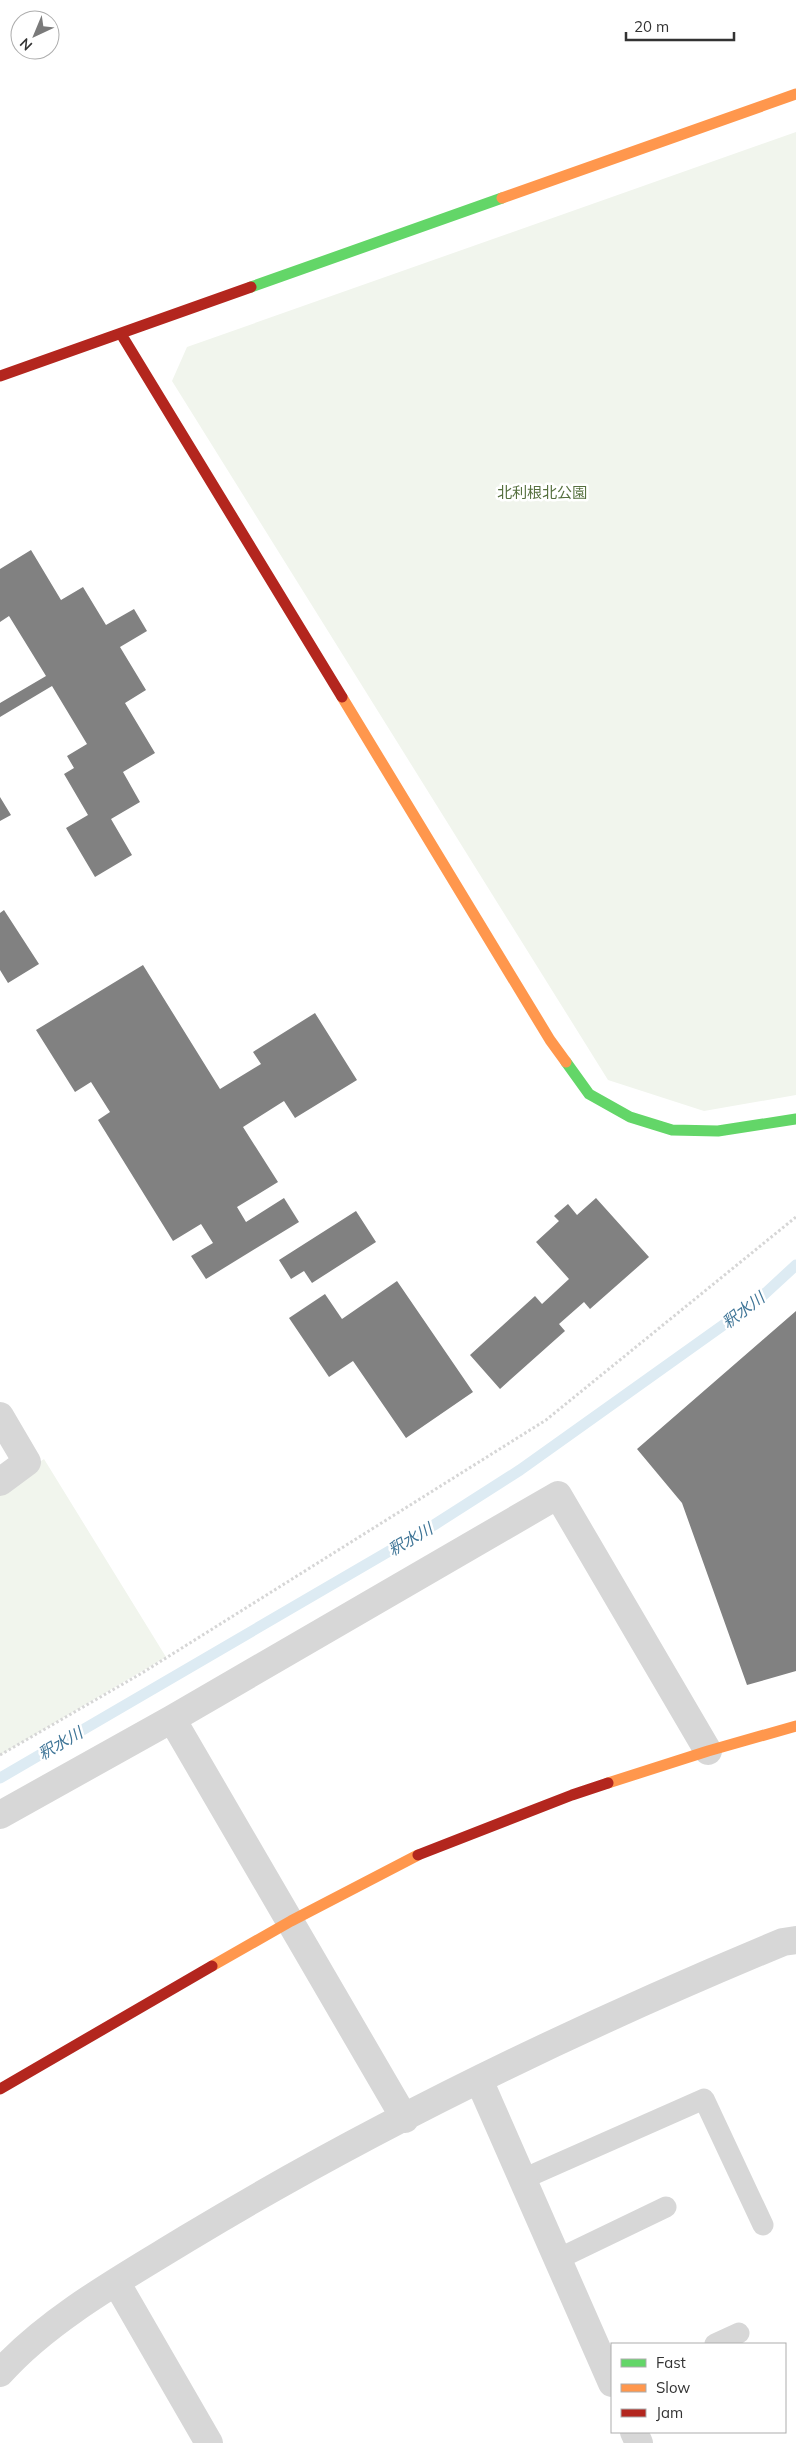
<svg xmlns="http://www.w3.org/2000/svg" width="796" height="2443" font-family="Mulish,'Noto Sans JP',sans-serif">
<rect width="100%" height="100%" fill="#fff"/>
<path fill="#f1f5ed" d="M796,132V1095L704,1111L608,1080L172,381L187,347Z
M44,1459L166,1657L0,1755V1488Z"/>
<g fill="none" stroke-linecap="round" stroke-linejoin="round">
<path stroke="#ddebf3" stroke-width="11" d="M0,1778L434,1525L520,1470L757,1301L796,1265"/>
</g>
<path fill="#818181" d="M31,550L61,600L83,587L106,625L134,609L147,631L120,647L146,690L125,703L155,753L123,772L140,802L111,819L132,855L95,877L66,828L88,815L64,774L74,768L67,756L87,744L52,686L0,717V703L46,676L9,616L0,622V569Z
M0,797L11,815L0,821Z
M4,910L39,964L8,983L0,970V913Z
M143,965L220,1089L261,1064L253,1052L315,1013L357,1080L295,1118L284,1101L243,1127L278,1182L237,1207L246,1222L284,1198L299,1222L206,1279L191,1256L213,1243L201,1224L173,1241L98,1120L110,1112L91,1082L75,1092L36,1030Z
M596,1198L649,1257L590,1309L584,1302L559,1324L565,1331L500,1389L470,1355L535,1296L542,1304L569,1279L536,1242L559,1221L554,1216L568,1204L577,1215Z
M356,1211L376,1242L312,1283L304,1271L291,1279L279,1260Z
M397,1281L473,1392L406,1438L353,1361L329,1377L289,1318L325,1294L342,1319Z
M796,1311V1671L747,1685L682,1503L637,1449Z"/>
<g fill="none" stroke-linecap="round" stroke-linejoin="round">
<path stroke="#d6d6d6" stroke-width="3" stroke-dasharray="2.5 2.5" stroke-linecap="butt" d="M0,1755L142,1673L546,1420L796,1217"/>
<path stroke="#d7d7d7" stroke-width="21" d="M523,2179L704,2099L763,2225
M558,2259L666,2207
M715,2344L739,2333"/>
<path stroke="#d7d7d7" stroke-width="28" d="M0,1416L27,1462L0,1482
M172,1719L405,2119
M0,1815L172,1719L558,1495L708,1751
M479,2080L612,2383
M116,2282L209,2443
M0,2373C48,2319 124,2277 186,2239C376,2124 578,2027 783,1942L796,1940
M634,2432L639,2443"/>
<path stroke="#63d668" stroke-width="11" d="M251,287L502,198
M566,1062L589,1094L630,1117L672,1130L718,1131L796,1119"/>
<path stroke="#ff974d" stroke-width="11" d="M502,198L796,94
M342,697L550,1040L566,1062
M608,1783L708,1751L796,1726
M212,1966L291,1921L418,1855"/>
<path stroke="#b3261e" stroke-width="11" d="M121,334L342,697
M0,376L251,287
M418,1855L572,1795L608,1783
M0,2089L212,1966"/>
</g>
<g text-anchor="middle" dominant-baseline="central" stroke-width="5" stroke-linejoin="round" paint-order="stroke">
<g font-size="15" fill="#56703f" stroke="#fff">
<text x="542" y="492">北利根北公園</text>
</g>
<g font-size="16" font-style="italic" fill="#3f7597" stroke="#fff">
<text transform="translate(743 1310) rotate(-37)">釈水川</text>
<text transform="translate(410 1539) rotate(-30)">釈水川</text>
<text transform="translate(60 1743) rotate(-30)">釈水川</text>
</g>
</g>
<rect x="611" y="2343" width="175" height="90" fill="#ffffff" stroke="#adadad"/>
<rect x="621" y="2359" width="25" height="8" fill="#63d668" stroke="#adadad"/>
<text x="656" y="2368" font-size="15" fill="#333333">Fast</text>
<rect x="621" y="2384" width="25" height="8" fill="#ff974d" stroke="#adadad"/>
<text x="656" y="2393" font-size="15" fill="#333333">Slow</text>
<rect x="621" y="2409" width="25" height="8" fill="#b3261e" stroke="#adadad"/>
<text x="656" y="2418" font-size="15" fill="#333333">Jam</text>
<g transform="translate(35 35) rotate(224)"><circle r="24" fill="#ffffff" stroke="#adadad"/>
<path d="M0-4L9 19L0 12L-9 19Z" fill="#7a7a7a"/>
<text y="-8" font-size="14" font-weight="bold" text-anchor="middle" fill="#333333">N</text>
</g>
<path d="M626 32v8h108v-8" fill="none" stroke="#333333" stroke-width="2.5"/>
<text x="634" y="32" font-size="15" fill="#333333" stroke="#ffffff" stroke-width="4" paint-order="stroke">20 m</text>
</svg>
